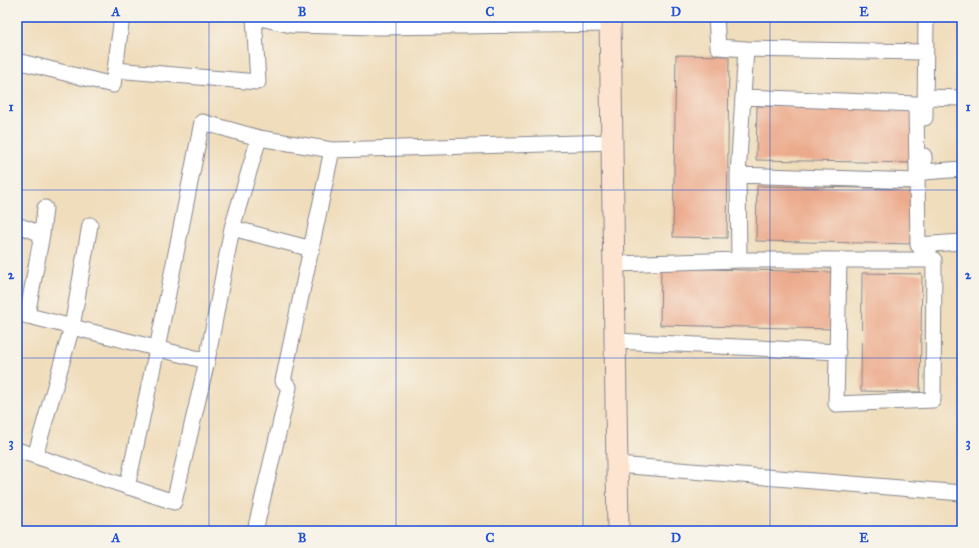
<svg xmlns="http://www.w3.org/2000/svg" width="979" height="548" font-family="'IM FELL Great Primer',serif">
<rect width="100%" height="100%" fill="#f7f3e8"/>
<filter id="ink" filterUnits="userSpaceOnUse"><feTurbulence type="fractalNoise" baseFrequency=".025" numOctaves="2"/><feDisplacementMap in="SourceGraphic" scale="8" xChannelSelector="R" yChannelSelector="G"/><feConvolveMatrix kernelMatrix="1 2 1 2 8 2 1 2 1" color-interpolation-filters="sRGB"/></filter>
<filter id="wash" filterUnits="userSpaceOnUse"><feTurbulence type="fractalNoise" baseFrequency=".012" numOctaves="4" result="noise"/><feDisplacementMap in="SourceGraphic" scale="16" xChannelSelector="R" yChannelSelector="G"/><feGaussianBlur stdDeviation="0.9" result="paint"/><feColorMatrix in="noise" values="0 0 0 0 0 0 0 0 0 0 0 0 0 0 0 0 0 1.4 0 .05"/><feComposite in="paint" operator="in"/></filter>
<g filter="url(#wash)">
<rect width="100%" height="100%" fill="#f0ddbc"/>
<g id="blocks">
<path fill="#ecaa8c" d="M676,55L729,56L727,238L673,237Z
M757,106L914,109L913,163L756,160Z
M757,186L915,189V244L756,241Z
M661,268L833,272L832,329L660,325Z
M862,273L922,274L920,392L861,391Z"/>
</g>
</g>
<g filter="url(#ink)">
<use href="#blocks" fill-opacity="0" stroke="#86868d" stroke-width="1"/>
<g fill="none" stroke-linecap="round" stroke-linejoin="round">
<defs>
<path id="street" d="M256,17L291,25L378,27L610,24
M716,17L718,47L746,49L738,175L739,260
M746,49L925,52
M17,61L113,85L122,17
M115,70L258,82L254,17
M743,97L916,104L918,245L934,260L933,400L836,404L839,260
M925,97L962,98
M925,118L926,17
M924,156V172L962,169
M738,175L917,181
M17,225L42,234
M232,228L312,249
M918,245L962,242
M615,264L739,260H934
M17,313L207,361
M27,316L42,234L45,208
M616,341L838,352
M17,450L174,502L207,361L232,228L259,138
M35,456L72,327L90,225
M617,465L962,493
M127,487L157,349L202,122L259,138L332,150L613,142
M255,531L289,387L283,381L332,150"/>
<path id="secondary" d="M610,17L618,531"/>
</defs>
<use href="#street" stroke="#86868d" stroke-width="17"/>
<use href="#secondary" stroke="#86868d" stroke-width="23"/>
<use href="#street" stroke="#fff" stroke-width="15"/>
<use href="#secondary" stroke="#fde4d1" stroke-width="21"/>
</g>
</g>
<path fill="none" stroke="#1d4ed8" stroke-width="1" stroke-opacity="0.55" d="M209,17V531M396,17V531M583,17V531M770,17V531M17,190H962M17,358H962"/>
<rect width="979" height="548" fill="none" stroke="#f7f3e8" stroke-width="44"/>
<rect x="22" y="22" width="935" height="504" fill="none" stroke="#1d4ed8" stroke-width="1.5"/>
<g font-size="13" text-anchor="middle" font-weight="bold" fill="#1d4ed8">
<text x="116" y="16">A</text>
<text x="302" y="16">B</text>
<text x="490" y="16">C</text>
<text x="676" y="16">D</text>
<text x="864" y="16">E</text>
<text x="11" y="111">1</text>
<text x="968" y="111">1</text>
<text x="11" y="279">2</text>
<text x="968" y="279">2</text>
<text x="11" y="447">3</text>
<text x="968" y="447">3</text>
<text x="116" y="542">A</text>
<text x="302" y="542">B</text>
<text x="490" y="542">C</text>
<text x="676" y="542">D</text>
<text x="864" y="542">E</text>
</g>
</svg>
